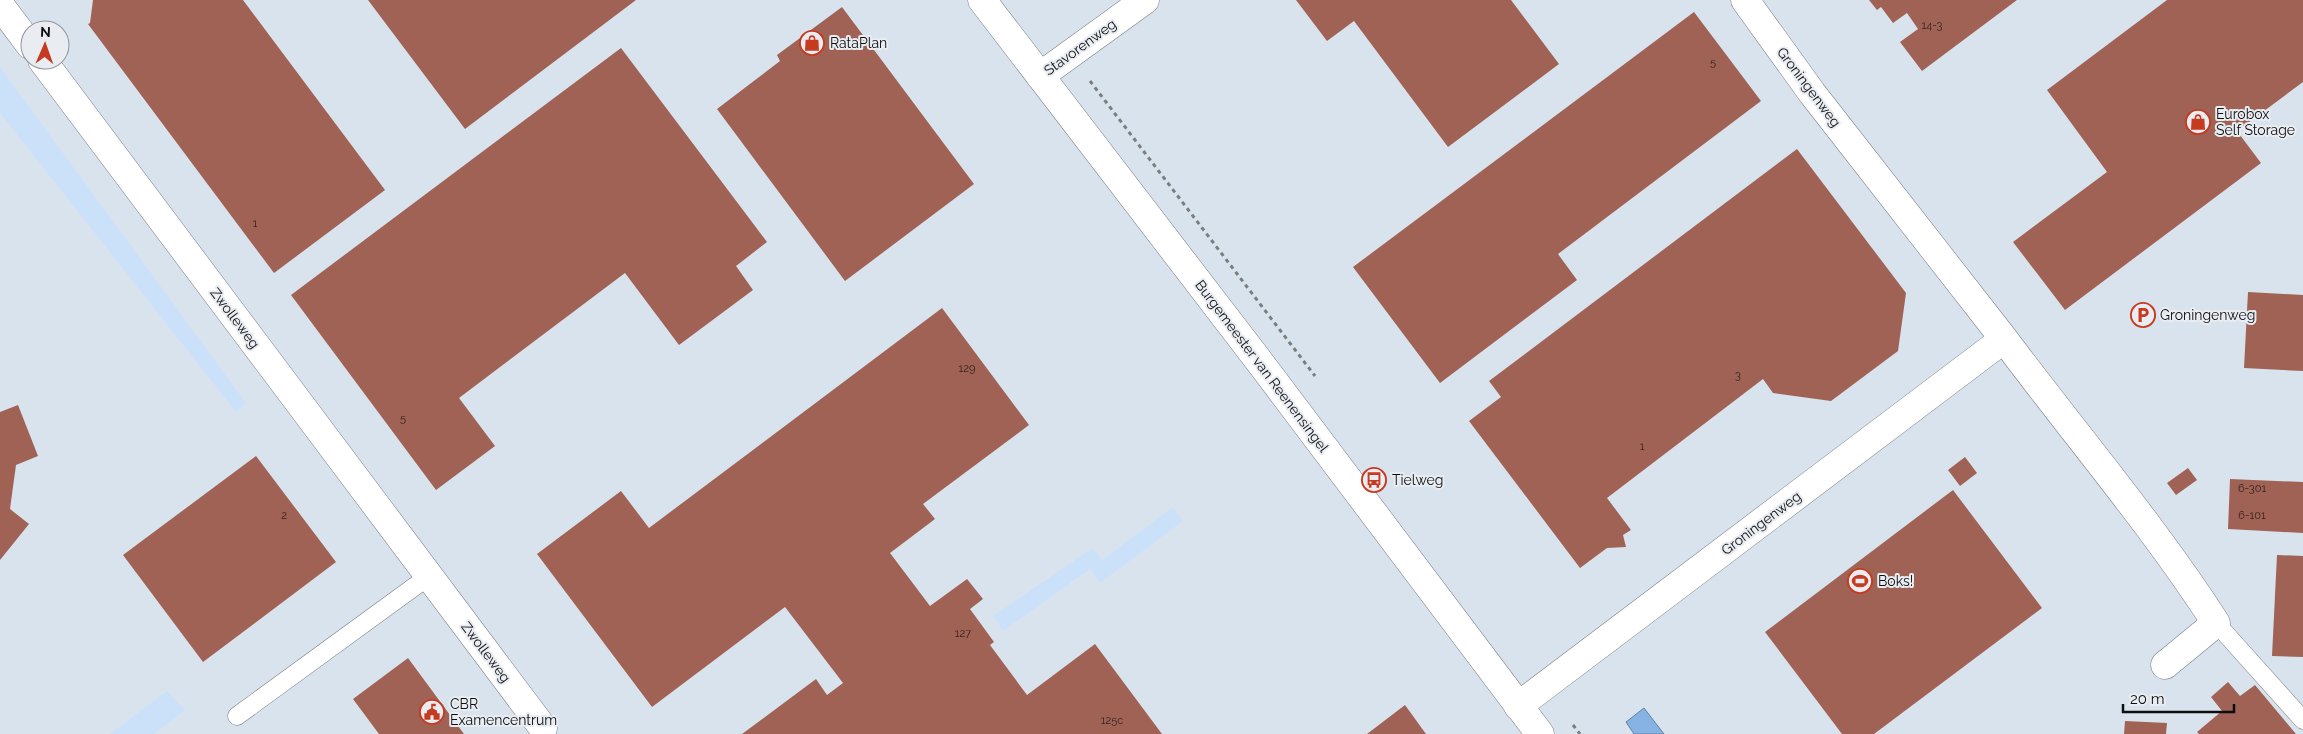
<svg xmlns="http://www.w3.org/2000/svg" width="2303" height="734" font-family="Raleway,sans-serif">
<rect width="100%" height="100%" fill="#e9edf2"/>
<path fill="#d9e3ed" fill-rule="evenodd" d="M0,0H2303V734H0ZM30,30H60V60H30Z"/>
<path fill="#cbe1fa" d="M0,67L246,403L236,412L0,113Z
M1173,507L1183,521L1100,583L1090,569L1003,631L993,616L1093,548L1102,560Z
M167,691L185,710L154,734H110Z"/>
<path fill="#86b3e3" stroke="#6282a4" d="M1644,708L1664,734H1634L1626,722Z"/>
<path fill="#a06254" d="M93,0H243L385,190L274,273L88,24L90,23Z
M368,0H636L465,129Z
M1296,0H1511L1559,64L1448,147L1354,21L1327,41Z
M1869,0H2017L1922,71L1900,42L1918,29L1907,13L1893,23L1881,7L1877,10Z
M2167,0H2303V82L2237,131L2261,163L2065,310L2013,242L2107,172L2047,90Z
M842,7L974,184L845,281L717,109L780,61L777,55Z
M1694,12L1761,101L1558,254L1577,280L1440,383L1353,267Z
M621,48L767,242L736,266L753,290L679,345L625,273L459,398L495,446L436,490L291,295Z
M1797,149L1906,293L1898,351L1831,401L1773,393L1763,379L1607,498L1631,530L1623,535L1626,547L1607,548L1580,568L1469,421L1501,397L1489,381Z
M2248,292L2303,295V371L2244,368Z
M942,308L1029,425L923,504L935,519L890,553L930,606L967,579L983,599L970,609L994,642L990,645L1027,695L1095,644L1162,734H742L816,679L827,695L843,683L785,607L652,707L537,554L621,491L649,528Z
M18,405L38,456L16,465L10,509L29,524L0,560V412Z
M256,456L336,562L203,662L123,555Z
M1965,457L1977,473L1960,486L1948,470Z
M2188,468L2197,480L2176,495L2167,483Z
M2230,479L2303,482V533L2228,529Z
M1953,490L2042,608L1874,734H1842L1765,632Z
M2277,555L2303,556V657L2272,656Z
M408,658L464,734H379L353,699Z
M2228,682L2240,696L2255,685L2296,734H2199L2197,732L2222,711L2211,697Z
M1405,705L1426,734H1367Z
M2125,721L2167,723L2166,734H2124Z"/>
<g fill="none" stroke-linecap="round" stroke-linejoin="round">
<defs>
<path id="lane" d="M2216,623L2303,720
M237,716L429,576"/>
<path id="street" d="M0,5L30,45
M42,60L543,728
M1040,76L1145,0
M2004,339C2074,433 2152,524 2216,623L2165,665
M1518,706L2004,339L1812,93L1745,0"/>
<path id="secondary" d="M982,0L1265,369L1540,734"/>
</defs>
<use href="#lane" stroke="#7b7f84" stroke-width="19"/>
<use href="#street" stroke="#7b7f84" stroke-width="29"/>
<use href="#secondary" stroke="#7b7f84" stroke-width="29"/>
<path stroke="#7b7e81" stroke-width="3" stroke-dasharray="4 4" stroke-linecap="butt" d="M1090,81L1315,376
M1573,725L1580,734"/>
<use href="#lane" stroke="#fff" stroke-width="18"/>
<use href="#street" stroke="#fff" stroke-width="28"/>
<use href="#secondary" stroke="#fff" stroke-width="28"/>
</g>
<defs>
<symbol id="shop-ring" viewBox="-11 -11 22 22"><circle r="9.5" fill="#e9edf2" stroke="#c63b20" stroke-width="1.5"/><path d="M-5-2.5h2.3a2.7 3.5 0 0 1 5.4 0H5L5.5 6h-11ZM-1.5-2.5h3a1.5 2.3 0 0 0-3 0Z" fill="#c63b20"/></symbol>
<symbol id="parking-ring" viewBox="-11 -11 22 22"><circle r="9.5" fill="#e9edf2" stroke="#c63b20" stroke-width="1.5"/><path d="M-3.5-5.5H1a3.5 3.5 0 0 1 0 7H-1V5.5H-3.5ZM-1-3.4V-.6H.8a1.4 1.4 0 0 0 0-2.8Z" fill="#c63b20"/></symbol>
<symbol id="bus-ring" viewBox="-11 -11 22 22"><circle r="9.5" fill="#e9edf2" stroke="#c63b20" stroke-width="1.5"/><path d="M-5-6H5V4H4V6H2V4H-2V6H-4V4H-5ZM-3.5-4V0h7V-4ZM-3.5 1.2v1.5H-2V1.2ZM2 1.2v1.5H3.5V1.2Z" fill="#c63b20"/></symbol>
<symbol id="stadium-ring" viewBox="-11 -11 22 22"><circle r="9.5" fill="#e9edf2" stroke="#c63b20" stroke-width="1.5"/><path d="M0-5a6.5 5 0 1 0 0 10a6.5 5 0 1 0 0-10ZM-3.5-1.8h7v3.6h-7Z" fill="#c63b20"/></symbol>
<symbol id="civic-ring" viewBox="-11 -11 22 22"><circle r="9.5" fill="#e9edf2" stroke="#c63b20" stroke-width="1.5"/><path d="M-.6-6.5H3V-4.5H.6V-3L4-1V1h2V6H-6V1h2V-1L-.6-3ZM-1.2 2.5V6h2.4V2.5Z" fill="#c63b20"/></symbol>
</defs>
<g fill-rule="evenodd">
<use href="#shop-ring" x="798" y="29" width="28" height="28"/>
<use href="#shop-ring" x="2184" y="108" width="28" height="28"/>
<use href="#parking-ring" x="2129" y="301" width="28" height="28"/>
<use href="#bus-ring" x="1360" y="466" width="28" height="28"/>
<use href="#stadium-ring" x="1846" y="567" width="28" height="28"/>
<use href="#civic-ring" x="418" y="698" width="28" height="28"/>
</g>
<g text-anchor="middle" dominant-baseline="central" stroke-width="4" stroke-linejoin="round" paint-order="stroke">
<g font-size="11" fill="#322321">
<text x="1932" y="25">14-3</text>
<text x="1713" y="62">5</text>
<text x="255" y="223">1</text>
<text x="967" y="368">129</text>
<text x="1738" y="375">3</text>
<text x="403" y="418">5</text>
<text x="1642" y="446">1</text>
<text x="2252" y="488">6-301</text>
<text x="284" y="515">2</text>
<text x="2252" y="515">6-101</text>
<text x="963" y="633">127</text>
<text x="1112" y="720">125c</text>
</g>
<g font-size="14" fill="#0d0e10" stroke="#e9edf2" text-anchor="start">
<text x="830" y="43">RataPlan</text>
<text x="2216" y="114">Eurobox<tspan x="2216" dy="16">Self Storage</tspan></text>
<text x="2160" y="315">Groningenweg</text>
<text x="1392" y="480">Tielweg</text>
<text x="1878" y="581">Boks!</text>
<text x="450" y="704">CBR<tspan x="450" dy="16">Examencentrum</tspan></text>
</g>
<g font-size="14" fill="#0d0e10" stroke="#e9edf2">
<text transform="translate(1080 47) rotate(-36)">Stavorenweg</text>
<text transform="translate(1809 87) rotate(53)">Groningenweg</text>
<text transform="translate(235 318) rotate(53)">Zwolleweg</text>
<text transform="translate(1262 366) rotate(53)">Burgemeester van Reenensingel</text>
<text transform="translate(1761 523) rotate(-37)">Groningenweg</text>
<text transform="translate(486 652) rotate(53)">Zwolleweg</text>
</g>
</g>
<g transform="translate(45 45) rotate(2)"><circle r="24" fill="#e9edf2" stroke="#919498"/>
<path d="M0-4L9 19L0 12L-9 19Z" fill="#c63b20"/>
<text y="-8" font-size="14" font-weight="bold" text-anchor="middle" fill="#0d0e10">N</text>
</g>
<path d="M2123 704v8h111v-8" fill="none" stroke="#0d0e10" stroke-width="2.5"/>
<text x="2130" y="704" font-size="15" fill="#0d0e10" stroke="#e9edf2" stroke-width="4" paint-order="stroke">20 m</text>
</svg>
